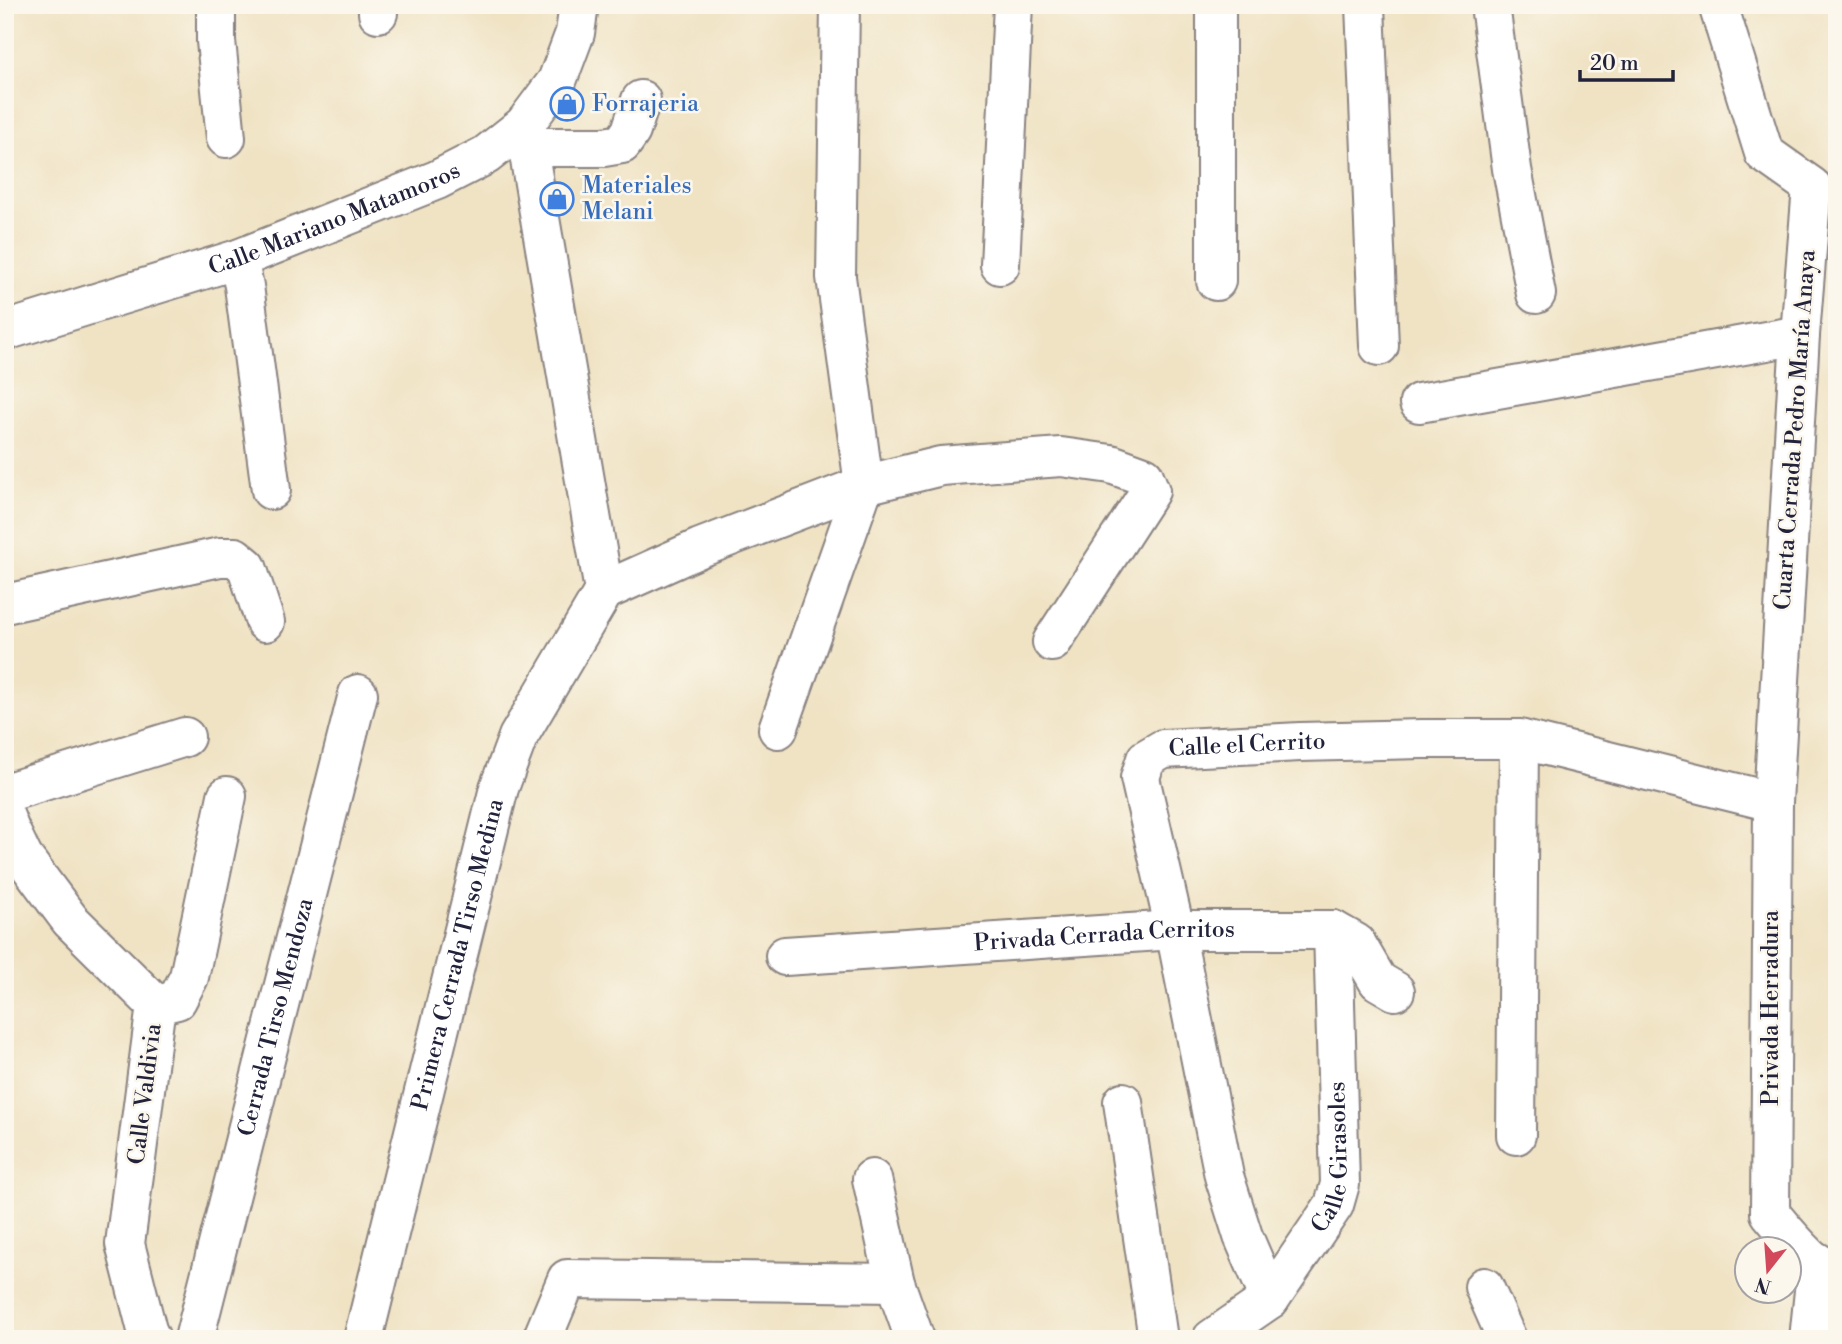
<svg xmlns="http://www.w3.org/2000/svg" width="1842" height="1344" font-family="'Libre Bodoni',serif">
<rect width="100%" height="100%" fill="#fbf7ec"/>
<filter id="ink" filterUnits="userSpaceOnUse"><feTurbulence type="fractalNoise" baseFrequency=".0143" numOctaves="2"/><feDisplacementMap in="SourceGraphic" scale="14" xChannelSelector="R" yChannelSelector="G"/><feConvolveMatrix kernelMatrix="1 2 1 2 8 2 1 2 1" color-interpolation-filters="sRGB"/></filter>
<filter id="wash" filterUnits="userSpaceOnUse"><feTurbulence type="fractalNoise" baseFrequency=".00686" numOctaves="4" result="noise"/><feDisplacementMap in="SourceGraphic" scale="28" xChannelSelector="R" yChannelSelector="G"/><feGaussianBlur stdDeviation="1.57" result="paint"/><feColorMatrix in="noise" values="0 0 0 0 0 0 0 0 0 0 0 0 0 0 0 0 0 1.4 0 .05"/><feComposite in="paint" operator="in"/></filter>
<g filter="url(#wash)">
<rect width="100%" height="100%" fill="#f0e3c4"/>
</g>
<g filter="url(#ink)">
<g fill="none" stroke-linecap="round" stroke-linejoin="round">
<defs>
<g id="minor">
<path d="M216,5V41L226,138"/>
<path d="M378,5V13"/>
<path d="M1216,5V281"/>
<path d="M1365,5L1379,346"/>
<path d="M1490,5L1512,169L1536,294"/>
<path d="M1718,5L1764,153L1812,187L1800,335L1773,802L1770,1213C1785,1231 1815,1269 1837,1276"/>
<path d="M524,125L604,591"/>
<path d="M527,147H604L622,144L631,131L641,100"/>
<path d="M238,259L244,286L271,490"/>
<path d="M1000,265L1013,5"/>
<path id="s1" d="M5,331L238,259L437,180L486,155L524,125L557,81L575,33L579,5"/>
<path d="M1419,403L1800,335"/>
<path d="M604,591L700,548L864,485L941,466L1061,457L1111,464L1144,476L1150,491L1052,642"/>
<path d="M5,604L220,557H235L247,567L265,622"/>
<path d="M778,729L864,485L836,277L840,5"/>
<path d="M5,793L185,737"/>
<path d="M5,817L10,830L23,857L70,920L156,1005L125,1244L147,1330L151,1339"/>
<path id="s2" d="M785,956L1175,930H1333L1356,943L1378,981L1395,991"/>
<path d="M156,1005L177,1000L189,977L227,796"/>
<path d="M1123,1102L1158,1339"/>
<path d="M1516,1135L1519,739"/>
<path d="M872,1179L895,1283L915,1339"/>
<path d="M1484,1287L1507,1339"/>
<path id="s3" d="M1270,1299L1243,1236L1224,1176L1175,930L1140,778L1146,759L1163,749L1300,742L1422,739H1519L1773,802"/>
<path id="s4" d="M194,1339L358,694"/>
<path id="s5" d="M363,1339L499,788L518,737L604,591"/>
<path d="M542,1339L567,1279L895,1283"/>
<path id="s6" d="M1212,1339L1270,1299L1334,1205L1340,1184L1333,930"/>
<path d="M1809,1339L1817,1262"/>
</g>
</defs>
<use href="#minor" stroke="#898280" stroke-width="42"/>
<use href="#minor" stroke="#fff" stroke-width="38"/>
</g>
</g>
<defs>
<symbol id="shop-ring" viewBox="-11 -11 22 22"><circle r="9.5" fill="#fbf7ec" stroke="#3f7fe0" stroke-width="1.5"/><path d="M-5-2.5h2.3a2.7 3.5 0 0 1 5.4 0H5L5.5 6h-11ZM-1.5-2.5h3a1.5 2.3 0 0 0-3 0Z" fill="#3f7fe0"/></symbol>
</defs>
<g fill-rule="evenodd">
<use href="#shop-ring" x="548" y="85" width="38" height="38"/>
<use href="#shop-ring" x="538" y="180" width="38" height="38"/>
</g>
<g text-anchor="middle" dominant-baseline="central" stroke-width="5" stroke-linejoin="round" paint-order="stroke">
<g font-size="23" fill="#366cbe" stroke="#fbf7ec" text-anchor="start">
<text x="592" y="104">Forrajeria</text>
<text x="582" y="186">Materiales<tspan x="582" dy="26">Melani</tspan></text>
</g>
<g font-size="23" fill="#22223b" stroke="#fbf7ec">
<text stroke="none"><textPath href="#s1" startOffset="348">Calle Mariano Matamoros</textPath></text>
<text transform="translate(1795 430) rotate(-86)">Cuarta Cerrada Pedro María Anaya</text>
<text stroke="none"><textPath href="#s3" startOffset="662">Calle el Cerrito</textPath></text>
<text stroke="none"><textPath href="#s2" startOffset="320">Privada Cerrada Cerritos</textPath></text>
<text stroke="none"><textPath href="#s5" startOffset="396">Primera Cerrada Tirso Medina</textPath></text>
<text transform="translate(1771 1008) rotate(-90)">Privada Herradura</text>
<text stroke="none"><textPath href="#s4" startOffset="332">Cerrada Tirso Mendoza</textPath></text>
<text transform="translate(145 1094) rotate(-83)">Calle Valdivia</text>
<text stroke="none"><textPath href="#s6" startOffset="231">Calle Girasoles</textPath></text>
</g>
</g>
<rect width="1842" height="1344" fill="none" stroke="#fbf7ec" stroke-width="28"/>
<g transform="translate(1768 1270) rotate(197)"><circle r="33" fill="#fbf7ec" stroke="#a4a2a5" stroke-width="2"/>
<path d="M0-5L12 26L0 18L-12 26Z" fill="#d1495b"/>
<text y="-10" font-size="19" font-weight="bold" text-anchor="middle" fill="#22223b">N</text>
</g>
<path d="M1580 70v10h93v-10" fill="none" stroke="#22223b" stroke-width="3.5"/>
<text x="1590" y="70" font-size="21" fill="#22223b" stroke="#fbf7ec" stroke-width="5" paint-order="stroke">20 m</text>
</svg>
